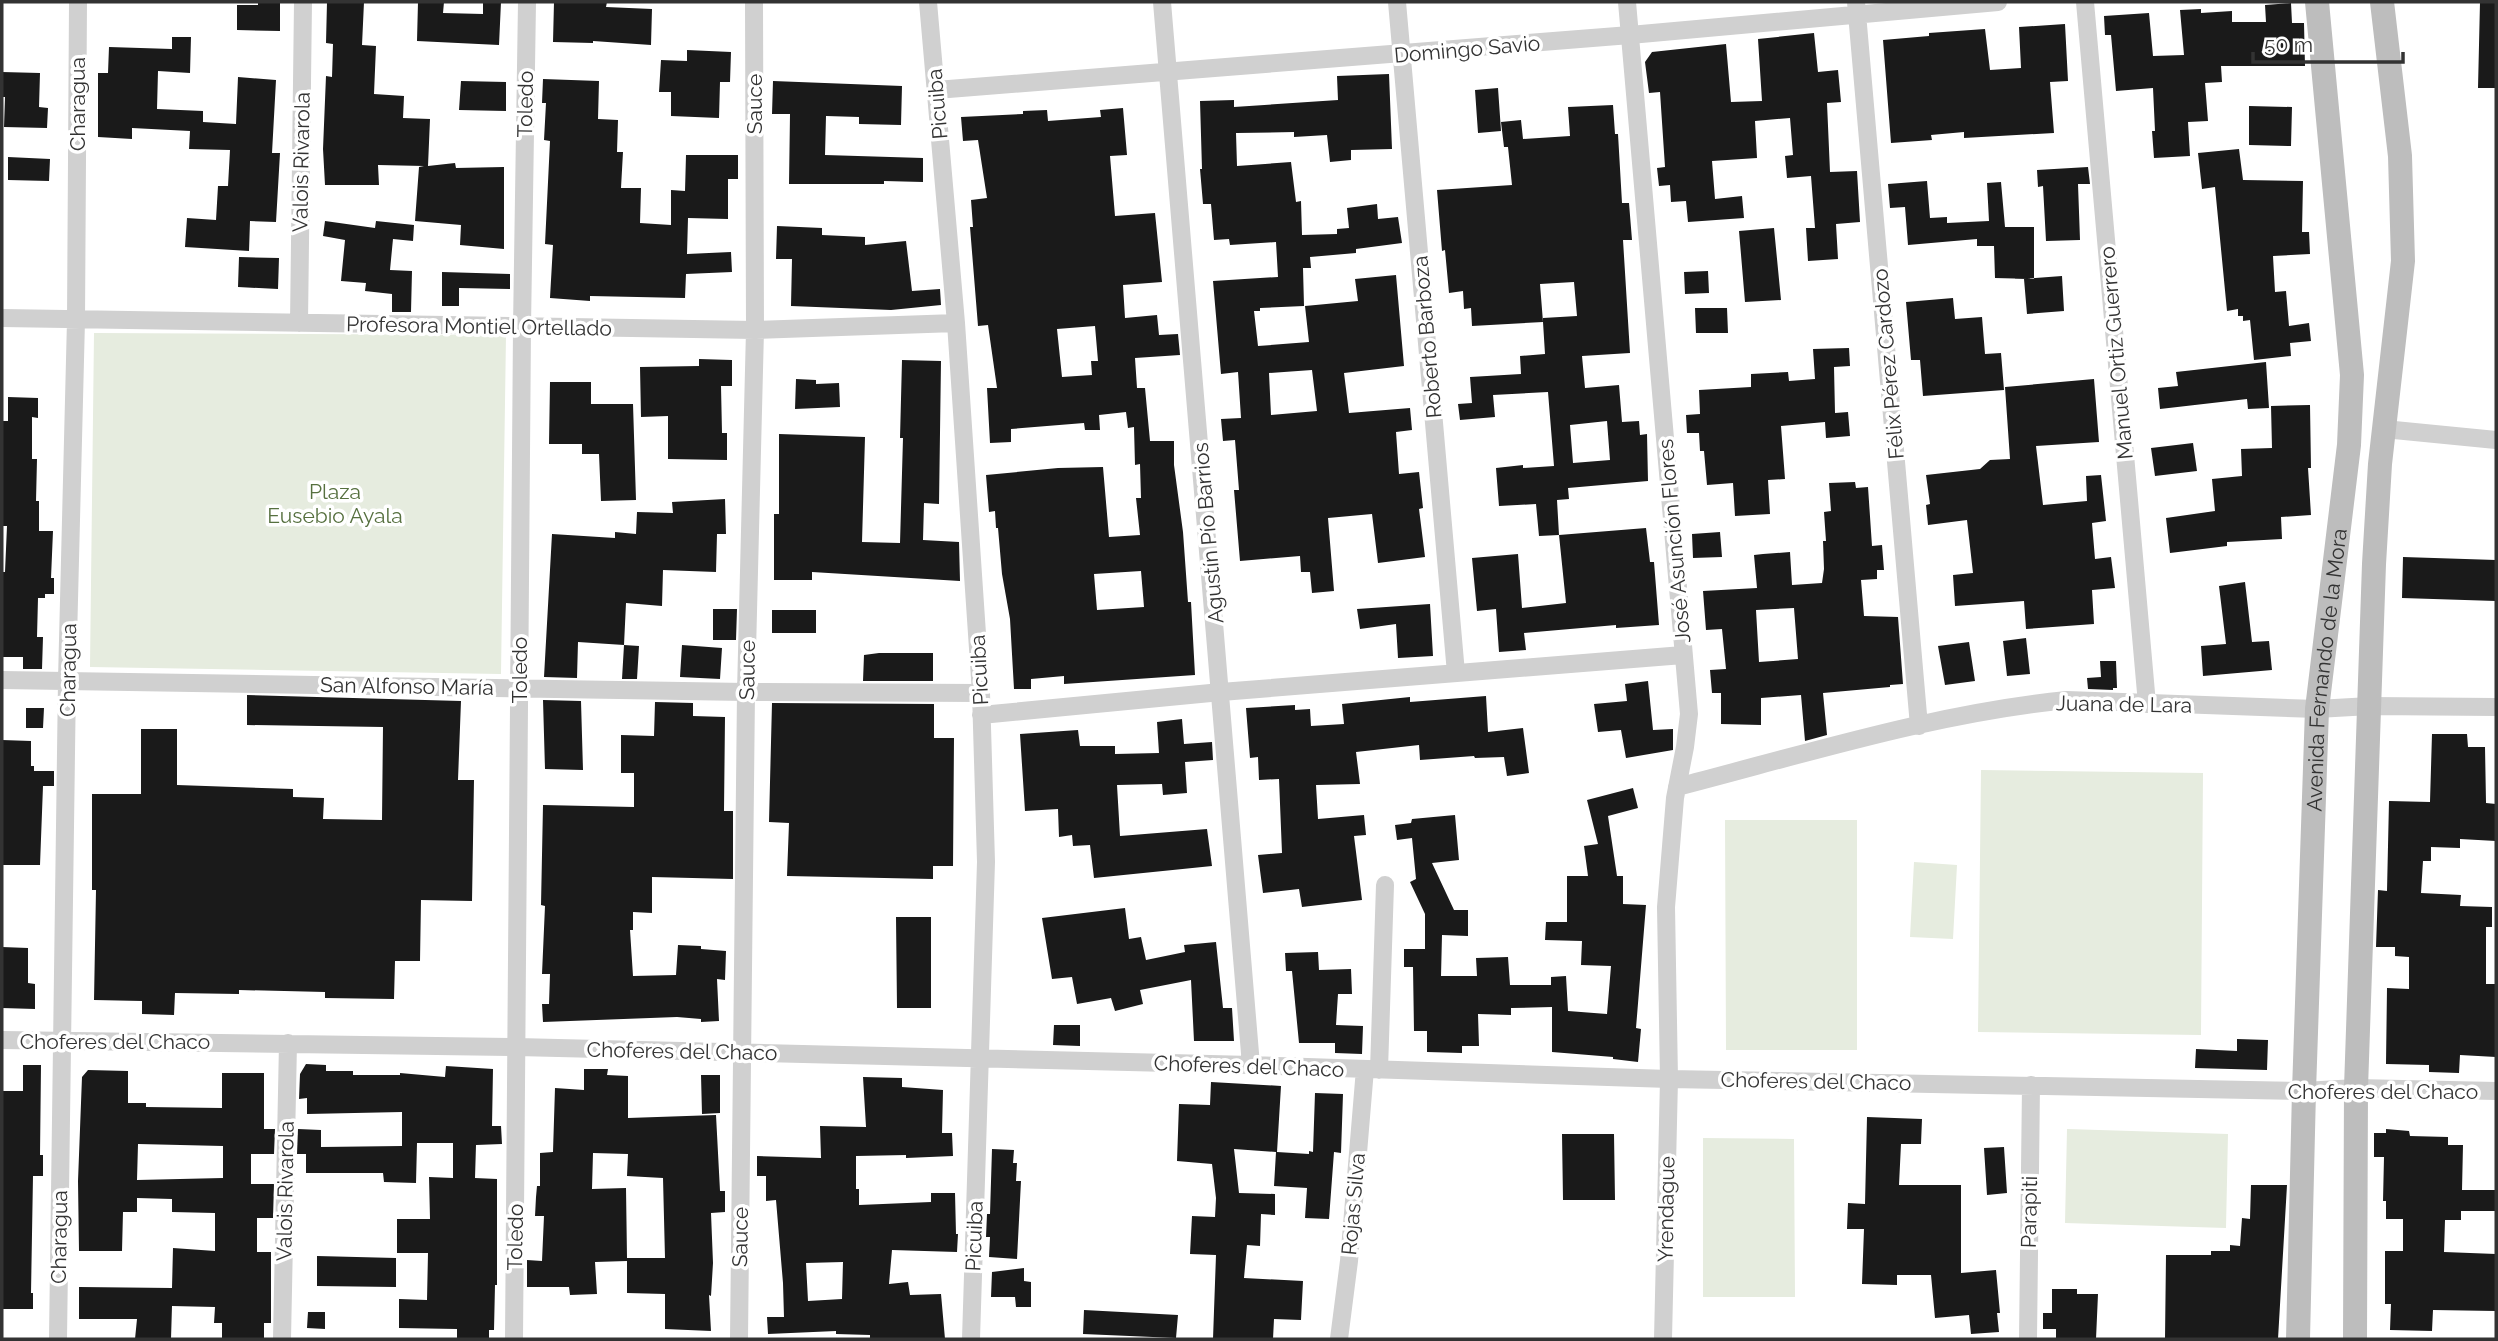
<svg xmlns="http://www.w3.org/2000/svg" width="2498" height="1341" font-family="Raleway,sans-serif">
<rect width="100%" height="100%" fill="#fff"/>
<path fill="#e6ecdf" d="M94,333L506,335L501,674L90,667Z
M1981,770L2203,773L2201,1035L1978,1032Z
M1725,820H1857V1050H1726Z
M1914,862L1957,865L1953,939L1910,937Z
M2067,1129L2228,1134L2226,1228L2065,1223Z
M1703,1138L1794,1139L1795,1297H1703Z"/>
<path fill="#1a1a1a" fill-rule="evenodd" d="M258,2H280V31L237,30V5H258Z
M327,2H364L362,45L376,46L374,94L404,96L403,118L430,119L428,166L455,163L456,168L504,167V249L460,245L461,225L415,221L419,167L424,166L378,165L379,185H325L323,149L326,76L332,77L333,44L326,43Z
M418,2H444L443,13L483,14V2H501L499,45L417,41Z
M554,2H607L606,7L652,9L651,45L593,41V43L553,42Z
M2480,2H2496V88H2478Z
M2291,3L2292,23H2304L2305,66H2221L2222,82L2205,83L2208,121L2188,122L2190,156L2154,158L2152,131H2155L2153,88L2116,91L2111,35H2105L2104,16L2149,13L2153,56L2184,55L2180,10L2201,9V13L2232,11V22H2266L2265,5Z
M2065,24L2068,81L2050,82L2054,133L1964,138V132L1931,135L1932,140L1891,143L1883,40L1929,36V33L1985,29L1990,70L2021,68L2019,27Z
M1814,33L1818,72L1838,70L1841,102L1827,103L1830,172L1857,171L1860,222L1836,224L1838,259L1808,261L1806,228H1815L1811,176L1787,178L1785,156L1793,155L1790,118L1755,121L1757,158L1712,161L1715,199L1742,196L1744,218L1688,222L1686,201L1671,202L1670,185L1659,186L1657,168L1665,167L1660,92L1649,93L1645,62L1652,52L1726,44L1731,102L1762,101L1758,39Z
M172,37H191L190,73L158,71L157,109L203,111V122L236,124L238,77L276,80L272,153H280L276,222L250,221L249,251L185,247L187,218L216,220L218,186H228L230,150L189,149L190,131L132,128V139L98,137V73H108L109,47L172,49Z
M687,50L731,52L730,82H720L719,118L671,116V92H659L661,60L687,61Z
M2,72L40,73L39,107L48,108L47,128L4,127L5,97H2Z
M1389,74L1392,149L1351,150V160L1330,162L1327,135L1294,137V132L1236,133L1237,166L1291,162L1296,202L1301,201L1302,235L1337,234V229L1349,228L1347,208L1377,204L1378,219L1398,217L1402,243L1356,249V253L1310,257L1311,268H1303L1304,306L1260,308V311H1254L1258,346L1309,342L1305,306L1358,301L1355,279L1396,275L1404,366L1344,373L1349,413L1410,408L1412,430L1396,432L1399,474L1419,472L1423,508L1419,509L1425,557L1378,563L1372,514L1328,518L1334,591L1312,593L1310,572H1301L1300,556L1240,561L1234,490H1239L1235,440L1223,441L1221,419L1241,418L1238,372L1221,374L1213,281L1278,277L1276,242L1230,245L1229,239L1214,240L1211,204H1203L1200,169H1202L1200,101L1234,100V107L1338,100L1337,76ZM1312,370L1317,411L1271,415L1269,373Z
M543,79L599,81L598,119L618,120L617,152H623L621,188H641L640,223L671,225V190L685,191L686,155H738V179H728V219L688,218L687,254L731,252L732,272L686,274L685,298L590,296V301L550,298L553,245L545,244L550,141L544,140L546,103H542Z
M461,81L506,82V111L459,110Z
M773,81L902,86L901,125L859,124V117L826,116L825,155L923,158V182L884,181V184H789L790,114H772Z
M1498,88L1501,131L1478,133L1475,90Z
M1613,105L1615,134H1618L1622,203H1629L1632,240H1623L1630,353L1582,356L1585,388L1619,385L1622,422L1639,421L1640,435L1647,434L1648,481L1568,488L1569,499L1557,500L1559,535L1539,536L1536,504L1499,506L1496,468L1523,465V468L1554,466L1548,392L1493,395L1495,417L1460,420L1458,404L1472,403L1470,377L1521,374L1520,356L1545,354L1543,322L1472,326L1471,308L1464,309L1463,291L1449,293L1445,250L1442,251L1437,190L1512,185L1508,147H1504L1501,122L1521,120L1523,139L1570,136L1568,107ZM1574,282L1577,316L1543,318V322L1540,284ZM1607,421L1610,460L1573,463L1570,425Z
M2249,106L2292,107L2291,146L2249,145Z
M1123,108L1127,155L1110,156L1115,216L1155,213L1162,282L1123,285L1125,318L1157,315L1159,335L1178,334L1180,355L1135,358L1137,388H1145L1150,441H1174V465L1183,532L1188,602H1191L1195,675L1064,684V676L1031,679V689H1014L1010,619L1002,574L998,528H996L995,511L989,512L986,475L1058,468L1103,467L1109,537L1140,535L1136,498H1141L1140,464L1135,465L1134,427L1128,428L1126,412L1099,415L1100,430H1085L1084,423L1011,429V442L990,443L987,388H997L988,325L978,326L970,227H973L971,200L987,198L978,140L963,141L961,117L1023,114V111L1047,110L1048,121L1101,117L1100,110ZM1095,326L1098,361H1091L1092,375L1062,377L1057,329ZM1141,571L1144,607L1097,610L1094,574Z
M2239,149L2243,180L2303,181L2302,232H2309L2310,254L2273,256L2275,292L2286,291L2289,326L2309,323L2311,341L2290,343L2291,356L2254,360L2250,320L2243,321V316H2238V309L2227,311L2215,187L2202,189L2198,153Z
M8,157L50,159L49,181L8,180Z
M2088,167L2090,184H2078L2080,240L2046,241L2043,186L2038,187L2037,170Z
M1927,181L1930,218L1947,217V223L1989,221L1987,183L2001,182L2005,227H2034V279L1995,278L1994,246H1977V239L1908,245L1905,207L1890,208L1888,184Z
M325,221L375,228L376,221L414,225L413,241L393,239L390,270L412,271L411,312H392V294L365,291L366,283L341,281L345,240L323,236Z
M777,226L822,228V235L865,237V245L906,241L912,291L940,289L941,305L891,310L791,306L792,259H776Z
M1774,228L1781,300L1745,302L1739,231Z
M239,257L279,258L278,289L238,287Z
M1708,271L1709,293L1685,294L1684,272Z
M442,272L510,274V289L459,288V306H442Z
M2062,276L2064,311L2027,314L2024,279Z
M1953,298L1955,319L1982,317L1985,354L2001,353L2004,390L1923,396L1920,360H1911L1906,302Z
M1695,308H1727L1728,333H1696Z
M1849,348L1850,366L1834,367L1835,413L1848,412L1850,436L1826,438L1825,422L1781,426L1785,479L1768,480L1770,514L1735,516L1733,483L1707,485L1704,451H1700L1699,433H1687L1686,415L1700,414L1699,390L1751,387V374L1788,372L1789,381L1815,379L1813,349Z
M699,359L732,360V386H721L722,433H727V460L668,459V416L641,417L640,367L699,366Z
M902,360L941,361L939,504L924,503L923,540L959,542L960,581L812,572V580H774V514H779V434L865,437L862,542L900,543L903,438H900Z
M2266,362L2269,408L2248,409L2247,399L2160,409L2158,388L2178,386L2176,372Z
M796,379L816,380V384L839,383L840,407L795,409Z
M2094,379L2099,442L2036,446L2043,505L2087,501L2086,476L2101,475L2106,521L2092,523L2095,559L2111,557L2115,588L2092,590L2094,624L2026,629L2024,601L1955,606L1953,575L1973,573L1967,520L1928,525L1926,505L1930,504L1926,475L1980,469L1990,460L2010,459L2005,387Z
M550,382H591V404H633L636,500L601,501L599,454H582V444H549Z
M8,397L38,398V418L32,417V459H37L36,501H39V531H53L51,578H54V594H45V598H38L37,637H43L42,669H23V657H2V572H5L7,526H2V421H8Z
M2310,405L2311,468H2308L2311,515L2281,517L2282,539L2227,542V546L2170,553L2166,518L2215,511L2212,479L2242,476L2241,449L2272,448L2271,406Z
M2193,443L2197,471L2155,476L2151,448Z
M1855,482L1856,488L1868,487L1872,546L1882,545L1884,570H1877V579L1861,580L1864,616L1898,617L1903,684L1890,685V687L1823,693L1827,735L1805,741L1801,695L1761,698V725L1721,724V693H1712L1710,670L1726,669L1722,629L1706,630L1703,591L1757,588L1754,555L1763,554L1790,552L1792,585L1822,583L1824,569L1823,541H1826L1824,512L1831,511L1829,483ZM1794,608L1798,659L1759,662L1756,610Z
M725,499L726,534H717L716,572L663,570L662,606L626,603L624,645L578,642L577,678L544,677L552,534L615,538V532L636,534L637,512L673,513L672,502Z
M1646,528L1650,562H1654L1659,625L1616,628V625L1524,633L1526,650L1499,652L1496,609L1477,611L1472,558L1518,554L1522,608L1566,603L1559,535Z
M1720,532L1722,557L1693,558L1692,534Z
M2403,557L2496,560V601L2402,598Z
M2245,582L2252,642L2269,641L2272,670L2203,676L2201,646L2226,644L2219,586Z
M1430,604L1433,656L1398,658L1396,624L1360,629L1357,609Z
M713,609H737L736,640H713Z
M772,610H816V633H772Z
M2026,638L2030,674L2007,676L2003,641Z
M1969,642L1975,681L1945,685L1938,646Z
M624,645L639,646L637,679H622Z
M682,645L722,648L720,679L680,677Z
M879,653H933V681H863L864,655Z
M2100,661H2116L2117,688H2113V690L2088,689L2087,678L2101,677Z
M1648,681L1653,730L1673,729V750L1626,758L1621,730L1598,732L1594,704L1627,701L1625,684Z
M247,695L461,701L458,780H474L472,901L421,900L420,961H395L394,999L325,998V992L239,990V994L175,993L174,1015L142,1014V1001L94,1000L96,890H92V794H141V729H177V785L293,789V797L324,798L323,819L382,820L383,727L247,725Z
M1486,696L1488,732L1523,728L1529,773L1507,776L1504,757L1475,758L1474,756L1420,760L1419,745L1356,752L1360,784L1316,785L1318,819L1364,815L1366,835L1354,836L1362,900L1302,907L1299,889L1263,893L1258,855L1282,853L1279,779L1259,780L1258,757L1250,758L1246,708L1295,705V710L1310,709L1311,726L1344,724L1342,704L1410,697V702Z
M543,700L581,701L583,770L545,769Z
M655,702L693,703V716L725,717L724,811H733V879L652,877V913L633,912V930H630L633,976L676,975L678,945L701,946V949L726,951L725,980L717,979L719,1021L701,1022V1019L677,1017L543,1022L542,1004H549L550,974H542L545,906L541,905L543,805L634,807V773H621V735L654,736Z
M772,703L934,704V738H954L953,866H933V879L787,876L789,823L769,822Z
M26,708H44L43,728H26Z
M1182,719L1184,744L1212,742L1213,760L1185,762L1187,793L1163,795L1162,784L1117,785L1120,836L1207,829L1212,866L1094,878L1090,845L1073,846L1072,835L1059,837L1058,809L1025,811L1020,734L1078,730L1080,746H1115V754L1159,753L1157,722Z
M2432,734H2467L2468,747H2485L2486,803L2496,804V841L2460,839V848L2431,847V861H2423L2421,893L2461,895L2460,906L2492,907V927H2486V984H2496V1057L2460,1055L2459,1073L2429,1072V1065L2386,1064L2387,988L2409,989V957L2395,956V947H2376L2378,890L2387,891L2389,801L2430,802Z
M2,740L31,741V766H34V771H54V786H43L40,865H2Z
M1633,788L1638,808L1608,816L1617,876H1623V904L1646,905L1636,1028L1641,1029L1638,1062L1613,1059V1057L1552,1052V1007L1511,1008V1015L1478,1014L1479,1046H1462V1053L1427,1052V1031H1414L1413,967H1404V949H1425V914L1410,882L1416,879L1412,838L1397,840L1395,825L1411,823L1412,819L1455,815L1459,860L1432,863L1454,910H1468V936L1442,935L1441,976H1477L1476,958L1508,957L1510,985H1551V977L1566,976L1568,1011L1607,1014L1611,966L1581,965L1582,941L1545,940L1546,922H1567V876H1588L1584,846L1598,844L1587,800Z
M1125,908L1129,939L1141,937L1146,960L1185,952L1184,945L1216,942L1223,1008H1232L1234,1041H1194L1191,980L1140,990L1143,1004L1115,1011L1111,998L1077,1004L1072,977L1052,979L1042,918Z
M896,917H931V1008H897Z
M2,947L28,948V983L35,984V1009L2,1008Z
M1318,952L1319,970L1351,969L1352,994H1338L1336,1025L1363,1026L1362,1054L1335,1053V1043H1299L1292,971H1286L1285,953Z
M1054,1025H1080V1046L1053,1045Z
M2237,1039L2268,1040L2267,1070L2195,1068L2196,1049L2237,1051Z
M306,1064L326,1065V1071H353V1075H400V1073L445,1077L446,1066L493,1069L492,1126H501L502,1144L476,1145L475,1178L497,1179V1285H495L494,1330H489V1339H457V1329L399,1328V1299L427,1300L428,1253H397V1219H430L429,1177L453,1178V1143H417L416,1183L384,1182L383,1173H306V1154H297L298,1129L321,1130V1147L402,1146V1112L307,1114V1098L299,1099L300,1074Z
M23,1065H41L40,1155H43V1176H33L31,1293H33V1309H2V1091H23Z
M584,1069H608L607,1075L628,1076V1118L716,1115L720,1191H725V1212L711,1213L713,1263L711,1296L709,1295L711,1331L665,1329V1294L627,1293V1261L595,1262L597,1294L570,1295L569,1287H527V1260L542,1261L544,1216H535L536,1197L537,1186H540V1153L553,1152L555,1088L584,1090ZM593,1153L628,1154L627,1176L663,1178L665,1258H627L626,1188L592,1189Z
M88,1070L128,1071V1103H146V1107L222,1108V1073H264V1129H275L274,1154H251V1184H274L273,1218H257V1252H271V1323H264V1339H222V1323H214L215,1307L172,1306L171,1339H135L137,1319H79V1287L172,1288L173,1248L215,1251V1213L172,1212V1199L137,1198V1212H123L122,1251H79L78,1181L82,1077ZM138,1144L223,1146V1178L137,1180Z
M701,1075H720V1113L702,1114Z
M863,1077L902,1078V1087L943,1090L942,1133H952L953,1156L906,1158V1155L856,1156V1189H859V1205L931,1202V1193H955L956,1234H958L957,1252L892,1250L889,1284L908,1282L910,1295L941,1294L945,1339H870V1335L836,1334V1331L768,1334L767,1317H784L783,1283L776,1200L766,1201V1176H757V1156L821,1158L820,1126L866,1127ZM843,1262L842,1299L808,1301L806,1263Z
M1211,1082L1281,1086L1277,1152L1309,1154V1151L1313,1152L1315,1093L1343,1094L1341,1153L1334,1152L1329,1219L1305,1218L1307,1188L1274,1186L1276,1152L1234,1149L1239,1193L1275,1194V1215L1261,1214L1260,1246L1247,1245L1244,1278L1303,1281L1301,1320L1274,1319L1273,1339H1213L1216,1255L1190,1254L1192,1216L1215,1217L1216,1198L1212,1164L1177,1161L1179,1104L1210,1105Z
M1867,1117L1922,1119L1921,1144H1901L1899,1185H1961V1273L1996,1270L2000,1313H1997L1999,1332L1971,1334L1969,1315L1935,1318L1931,1275H1897V1285L1862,1284L1864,1229H1847L1848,1203L1865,1204Z
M2386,1129L2409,1131L2410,1136L2448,1137V1145H2463L2462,1190H2496V1211H2461V1220H2445L2444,1252L2496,1254V1311L2433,1310L2432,1331L2390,1330L2391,1304H2385V1251H2403V1219H2386V1201H2383L2384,1157H2374V1133H2386Z
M1562,1134H1614L1615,1200H1563Z
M2004,1147L2007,1193L1987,1195L1984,1148Z
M992,1149L1014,1150L1013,1163H1017L1016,1181H1021L1017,1259L989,1257L990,1237H986L987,1214H990Z
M2251,1185H2287L2278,1339H2165L2166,1255H2211V1251H2230V1245L2240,1246L2242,1218L2250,1219Z
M317,1256L396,1258V1287L317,1286Z
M1024,1268V1281L1031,1282V1307H1016L1015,1297H991L992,1272Z
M2052,1289H2077V1294H2098L2096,1339H2056V1329H2043V1313H2052Z
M1084,1310L1178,1315L1176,1338L1083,1334Z
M308,1312H325V1329L307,1328Z"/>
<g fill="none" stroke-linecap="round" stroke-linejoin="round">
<path stroke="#d0d0d0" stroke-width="18" d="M928,2L956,323L981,693L986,862L971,1339
M1162,2L1251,1065
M1397,2L1456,673
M1627,2L1689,714L1685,747L1675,798L1666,907L1669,1079L1663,1339
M1856,2L1919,726
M2085,2L2147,704
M936,90L1630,35L1998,2
M2,318L755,330L956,323
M299,323L303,2
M2384,429L2496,440
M2,680L746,692L981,693
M981,715L1221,692L1683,655
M1677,787C1805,754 1935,713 2067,700L2317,709L2370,706L2496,707
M2,1040L517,1047L1251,1065L1669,1079L2304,1091L2356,1088L2496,1091
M1379,1070L1385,885
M58,1339L67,680L76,320L78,2
M282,1339L288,1043
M514,1339L522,327L527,2
M739,1339L746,692L755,330L754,2
M1339,1339L1349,1261L1365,1069
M2028,1339L2031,1085"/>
<g stroke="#bdbdbd" stroke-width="24">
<path id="s1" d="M2298,1339L2304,1091L2317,709L2349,445L2352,375L2317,2"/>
<path d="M2355,1339L2356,1088L2374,564L2380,464L2403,261L2400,156L2382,2"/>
</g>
</g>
<g text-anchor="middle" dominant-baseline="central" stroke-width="7" stroke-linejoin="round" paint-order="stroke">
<g font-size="21" fill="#333" stroke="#fff">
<text transform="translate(1467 49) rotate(-5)">Domingo Savio</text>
<text transform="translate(77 104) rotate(-90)">Charagua</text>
<text transform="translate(525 104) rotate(-89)">Toledo</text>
<text transform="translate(754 104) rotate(-90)">Sauce</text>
<text transform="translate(937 104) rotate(-95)">Picuiba</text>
<text transform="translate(301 162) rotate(-89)">Valois Rivarola</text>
<text transform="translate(479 326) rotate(1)">Profesora Montiel Ortellado</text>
<text transform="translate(1427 337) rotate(-95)">Roberto Barboza</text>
<text transform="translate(2116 353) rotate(-95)">Manuel Ortiz Guerrero</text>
<text transform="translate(1888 364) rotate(-95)">Félix Pérez Cardozo</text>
<text transform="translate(1208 533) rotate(-95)">Agustín Pío Barrios</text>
<text transform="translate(1674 541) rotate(-95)">José Asunción Flores</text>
<text stroke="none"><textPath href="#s1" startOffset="670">Avenida Fernando de la Mora</textPath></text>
<text transform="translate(68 670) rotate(-89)">Charagua</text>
<text transform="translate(519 670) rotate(-90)">Toledo</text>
<text transform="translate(747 670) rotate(-89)">Sauce</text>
<text transform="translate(979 670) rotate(-93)">Picuiba</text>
<text transform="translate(407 686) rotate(1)">San Alfonso María</text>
<text transform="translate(2124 704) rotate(1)">Juana de Lara</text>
<text x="115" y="1041">Choferes del Chaco</text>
<text transform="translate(682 1051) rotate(1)">Choferes del Chaco</text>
<text transform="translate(1249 1066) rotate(2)">Choferes del Chaco</text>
<text transform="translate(1816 1081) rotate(1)">Choferes del Chaco</text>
<text x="2383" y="1091">Choferes del Chaco</text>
<text transform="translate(285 1191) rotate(-89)">Valois Rivarola</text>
<text transform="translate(1353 1204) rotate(-85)">Rojas Silva</text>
<text transform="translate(1666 1209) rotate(-89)">Yrendague</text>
<text transform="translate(2029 1212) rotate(-89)">Parapiti</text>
<text transform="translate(974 1236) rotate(-88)">Picuiba</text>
<text transform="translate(59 1237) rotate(-89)">Charagua</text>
<text transform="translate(515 1237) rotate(-89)">Toledo</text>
<text transform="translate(740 1237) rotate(-89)">Sauce</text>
</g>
<g font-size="21" fill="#56703f" stroke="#fff">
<text x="335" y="491">Plaza<tspan x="335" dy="24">Eusebio Ayala</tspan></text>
</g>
</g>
<rect width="2498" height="1341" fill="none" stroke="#333333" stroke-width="7"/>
<path d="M2253 52v10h150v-10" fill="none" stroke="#333333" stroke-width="3.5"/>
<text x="2264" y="52" font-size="21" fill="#333333" stroke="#ffffff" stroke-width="5" paint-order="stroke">50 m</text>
</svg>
